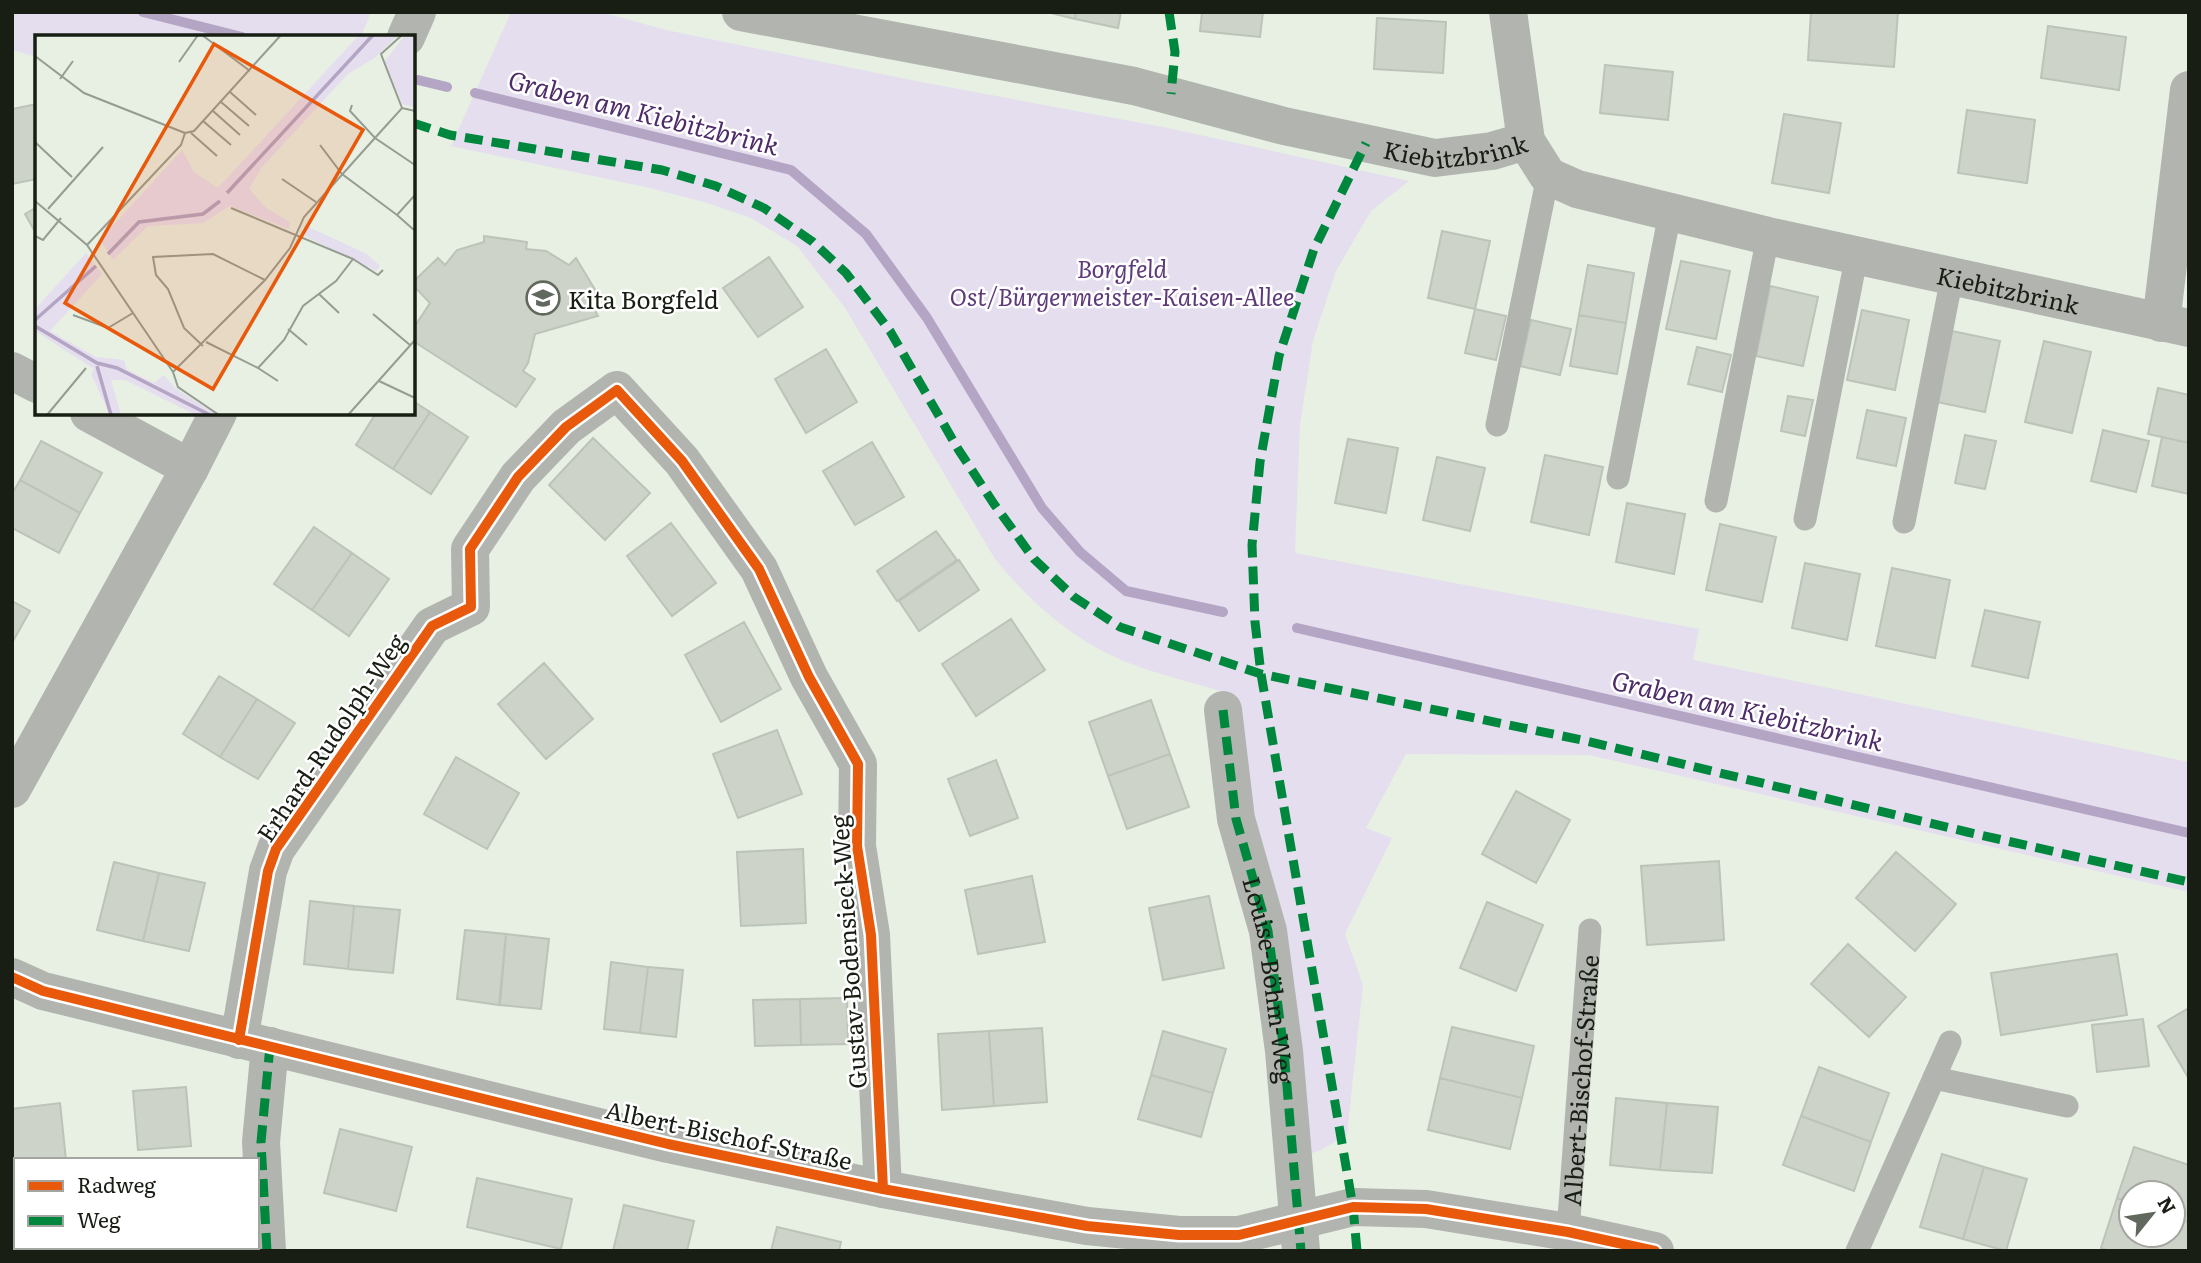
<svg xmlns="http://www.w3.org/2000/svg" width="2201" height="1263" font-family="Literata,serif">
<rect width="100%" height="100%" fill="#e7f0e3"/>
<path fill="#e5deef" d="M12,12H371L361,37H37V57L12,50Z
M511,12H601L666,30L921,82L1168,128L1409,181L1371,211L1336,271L1313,341L1300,425L1295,553L1699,629L1693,660L2189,762V892L1589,755L1406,754L1366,828L1392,838L1345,934L1363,985L1347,1135L1321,1150L1302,1157L1230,694C1195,683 1160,675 1126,662C1074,641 1030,602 995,559L845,308L797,246L751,218L704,202L650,188L451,146Z"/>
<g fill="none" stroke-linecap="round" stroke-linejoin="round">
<path stroke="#b4a5c4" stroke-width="10" d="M143,12L242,37
M418,80L447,87
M475,93L791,170L866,234L927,318L1042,508L1080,552L1126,591L1223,612
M1297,628L2189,833"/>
</g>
<path fill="#cdd3c9" stroke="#bcc3b9" stroke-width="2" d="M1047,12H1076L1075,19Z
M1076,12H1121L1118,28L1075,19Z
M1202,12H1263L1260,37L1200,31Z
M1811,12H1898L1894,67L1808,60Z
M1377,18L1446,22L1443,73L1374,69Z
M2048,26L2126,37L2119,90L2041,78Z
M1605,65L1673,72L1668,120L1600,113Z
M37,104V179L12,184V109Z
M1967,110L2035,120L2027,183L1958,173Z
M1784,114L1841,123L1829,193L1772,183Z
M37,207V235L25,214Z
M1442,231L1490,241L1475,309L1428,298Z
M484,236L527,242L526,249L546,251L569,265L576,258L597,293L588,298L598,316L535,334L528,363L523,371L535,379L516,407L413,341V329L430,303L413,285V282L438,258L445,265L457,250L484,242Z
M769,257L803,307L758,337L723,288Z
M1681,261L1730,271L1716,339L1666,329Z
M1588,265L1634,273L1626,323L1579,315Z
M1770,286L1818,297L1803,366L1756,356Z
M1475,309L1506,316L1496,360L1465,353Z
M1862,310L1909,320L1895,390L1847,380Z
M1579,315L1626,323L1617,374L1570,366Z
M1531,320L1571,329L1560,375L1520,366Z
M1952,331L2000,341L1985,412L1937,402Z
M2044,341L2091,352L2072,433L2025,422Z
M1697,347L1731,355L1722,392L1688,384Z
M826,349L857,402L806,433L775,379Z
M2158,388L2189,395V443L2148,434Z
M1788,396L1813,400L1805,436L1781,431Z
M413,401L430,412L393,469L356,445L376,413H413Z
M1867,410L1906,418L1896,466L1857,458Z
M430,412L468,437L431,494L393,469Z
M2103,430L2149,441L2136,492L2091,481Z
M1965,435L1996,441L1985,489L1955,483Z
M2162,437L2189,443V494L2152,486Z
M593,438L650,493L605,540L549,485Z
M1348,439L1398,448L1386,513L1335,503Z
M41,441L102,473L80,513L20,480Z
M872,442L904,497L855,525L823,471Z
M1545,455L1603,467L1589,535L1531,522Z
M1437,457L1485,468L1470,531L1423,520Z
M20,480L80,513L59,553L12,528V494Z
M1627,503L1685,514L1674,574L1616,562Z
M671,523L716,583L672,616L627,556Z
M1720,524L1776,537L1762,602L1706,590Z
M314,527L352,553L312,610L274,584Z
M936,531L957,560L897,601L877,571Z
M352,553L389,579L349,636L312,610Z
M959,560L979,590L919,631L899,601Z
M1805,563L1860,574L1847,640L1792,628Z
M1892,568L1950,580L1935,658L1876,646Z
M12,601L30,611L12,643Z
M1985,610L2040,622L2028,678L1972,666Z
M1011,619L1045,670L976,716L942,664Z
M744,622L781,689L721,722L685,655Z
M544,663L593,719L546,759L498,704Z
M219,676L257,699L220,757L183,734Z
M257,699L295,723L258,779L220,757Z
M1151,700L1170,754L1108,776L1089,722Z
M777,730L802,794L738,818L713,754Z
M1170,754L1189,807L1127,829L1108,776Z
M456,757L519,793L487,849L424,814Z
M996,760L1018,818L970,836L948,779Z
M1516,791L1570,820L1536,883L1482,854Z
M803,849L806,923L741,926L737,852Z
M1896,852L1956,904L1915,951L1856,898Z
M1719,861L1724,940L1647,945L1641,866Z
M114,862L159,873L143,941L97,930Z
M159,873L205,883L189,951L143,941Z
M1032,876L1045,942L978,954L965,890Z
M1209,896L1224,968L1163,980L1149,908Z
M310,901L354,906L348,969L304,964Z
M1487,902L1543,925L1516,991L1460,968Z
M354,906L400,910L393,973L348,969Z
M465,930L506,934L499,1005L457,999Z
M506,934L549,939L541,1009L500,1005Z
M1848,944L1906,997L1869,1037L1811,984Z
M2117,954L2127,1015L2001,1035L1991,973Z
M611,962L648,967L640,1033L604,1029Z
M648,967L683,970L676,1037L640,1033Z
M847,998L848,1044L801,1045L800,999Z
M800,999L801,1045L755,1046L753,1000Z
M2189,1008V1079L2158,1026Z
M2143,1019L2149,1066L2097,1072L2092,1025Z
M1452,1027L1534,1046L1522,1098L1440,1078Z
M1042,1028L1047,1102L994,1106L989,1031Z
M989,1031L994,1106L942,1110L938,1034Z
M1163,1031L1226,1049L1213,1093L1151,1075Z
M1819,1067L1889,1093L1871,1142L1801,1116Z
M1151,1075L1213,1093L1201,1137L1138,1119Z
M1440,1078L1522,1098L1510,1149L1428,1130Z
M186,1087L191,1146L138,1150L133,1091Z
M1616,1098L1667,1103L1660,1170L1610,1165Z
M60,1103L66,1160H16V1194H12V1109Z
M1667,1103L1718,1107L1712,1173L1660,1170Z
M1801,1116L1871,1142L1854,1191L1783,1165Z
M340,1129L412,1147L396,1211L324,1193Z
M2134,1147L2189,1165V1222L2173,1217V1193H2131V1203L2117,1198Z
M1942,1154L1984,1167L1963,1239L1920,1227Z
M1984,1167L2027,1179L2006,1251L1963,1239Z
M477,1178L572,1199L561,1249L467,1227Z
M2117,1198L2131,1203V1235H2173V1217L2189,1222L2188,1251H2109L2101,1248Z
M624,1205L694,1221L687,1251H613Z
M777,1227L841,1242L839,1251H771Z
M163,1247H225L226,1251H164Z"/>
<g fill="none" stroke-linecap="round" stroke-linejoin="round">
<g stroke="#b1b4af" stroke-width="23">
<path d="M1497,425L1548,176"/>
<path d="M1618,478L1670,213"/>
<path d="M1716,501L1768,236"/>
<path d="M1805,519L1857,254"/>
<path d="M1904,522L1952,277"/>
<path d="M1934,1078L2067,1106"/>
<path id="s1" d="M1568,1232L1590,930"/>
<path d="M1857,1251L1950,1042"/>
</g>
<g stroke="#b1b4af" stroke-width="38">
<path id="s2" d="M741,12L1134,86L1284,126L1435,158L1492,151L1526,141"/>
<path id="s3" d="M1508,12L1526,141L1548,176L1577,189L1768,236L2189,328"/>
<path d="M406,37L417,12"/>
<path d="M2161,323L2189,90"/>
<path d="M12,371L37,384"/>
<path d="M89,413L190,468"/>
<path d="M1223,710L1236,819L1268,931L1284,1051L1301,1251"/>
<path d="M12,789L190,468L218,413"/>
<path d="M12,977L43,991L668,1144L883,1189L1087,1226L1179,1235H1239L1353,1207L1426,1209L1568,1232L1655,1251"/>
<path d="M239,1040L268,871L276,849L432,626L471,607L470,549L518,477L566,427L617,390L682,461L759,569L809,677L858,764L857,846L871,935L883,1189"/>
<path d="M267,1251L261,1142L270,1046"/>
</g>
<g stroke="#00873e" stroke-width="9" stroke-dasharray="18 9" stroke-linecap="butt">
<path d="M1169,12L1175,52L1171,94"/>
<path d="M413,123L450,135L662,170L716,186L764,208L813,242L846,273L890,331L958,449L994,504L1034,559L1074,597L1120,627L1261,674L1582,740L1967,832L2189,882"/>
<path id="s4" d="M1223,710L1236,819L1268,931L1284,1051L1301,1251"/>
<path d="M267,1251L261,1142L270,1046"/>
<path d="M1357,1251L1353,1207L1261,674L1255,622L1252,545L1260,462L1279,356L1314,249L1366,143"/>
</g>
<defs>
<path id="cycleway" d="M12,977L43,991L668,1144L883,1189L1087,1226L1179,1235H1239L1353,1207L1426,1209L1568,1232L1655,1251
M239,1040L268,871L276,849L432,626L471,607L470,549L518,477L566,427L617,390L682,461L759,569L809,677L858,764L857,846L871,935L883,1189"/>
</defs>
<use href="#cycleway" stroke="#fff" stroke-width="15"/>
<use href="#cycleway" stroke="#e8590c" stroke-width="10"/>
</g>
<defs>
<symbol id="school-ring" viewBox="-11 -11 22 22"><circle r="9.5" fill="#fff" stroke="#61685d" stroke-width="1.5"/><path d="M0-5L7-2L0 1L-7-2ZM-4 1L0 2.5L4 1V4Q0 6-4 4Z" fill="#61685d"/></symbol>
</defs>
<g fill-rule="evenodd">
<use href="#school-ring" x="524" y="279" width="38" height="38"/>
</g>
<g text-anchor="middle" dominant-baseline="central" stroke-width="5" stroke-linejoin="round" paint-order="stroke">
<g font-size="24" fill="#191e15" stroke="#fff">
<text stroke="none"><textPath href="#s2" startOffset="730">Kiebitzbrink</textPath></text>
<text stroke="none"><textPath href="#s3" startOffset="646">Kiebitzbrink</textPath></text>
<text transform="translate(330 737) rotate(-56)">Erhard-Rudolph-Weg</text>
<text transform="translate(847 952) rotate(-94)">Gustav-Bodensieck-Weg</text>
<text stroke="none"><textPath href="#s4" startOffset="275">Louise-Böhm-Weg</textPath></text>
<text stroke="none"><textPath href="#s1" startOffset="152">Albert-Bischof-Straße</textPath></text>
<text transform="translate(729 1134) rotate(12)">Albert-Bischof-Straße</text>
</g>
<g font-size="24" font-style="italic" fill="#5d3a7a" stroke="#fff">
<text x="1122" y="267">Borgfeld<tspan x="1122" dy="28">Ost/Bürgermeister-Kaisen-Allee</tspan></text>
</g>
<g font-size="24" fill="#191e15" stroke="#fff" text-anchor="start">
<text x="568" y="298">Kita Borgfeld</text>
</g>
<g font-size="26" font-style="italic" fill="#4e2c6a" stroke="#fff">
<text transform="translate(644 111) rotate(14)">Graben am Kiebitzbrink</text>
<text transform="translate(1748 709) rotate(13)">Graben am Kiebitzbrink</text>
</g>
</g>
<g transform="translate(35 35)">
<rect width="380" height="380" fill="#e7f0e3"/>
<path d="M324,0H363L341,22L313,39L227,132L214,154L231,173L255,187L254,194L195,171L168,188L113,191L78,225L65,205L147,115L159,137L183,153ZM370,0H380V72L367,69L350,26ZM269,190L332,219L345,231L341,236L270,201ZM51,218L67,239L15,296L61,322L89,325L92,335L119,348L129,340L140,353L182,380H161L90,345H76L86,380H75L56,339L59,334L0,296V274Z" fill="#e5deef"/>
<path fill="none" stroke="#b4a5c4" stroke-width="3.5" d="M192,158L338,0M73,219L104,187L168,179L185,166M0,285L61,231M0,291L62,328L82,333L175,380M62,331L76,380"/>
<path fill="none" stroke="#959c91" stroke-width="2" d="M167,0L215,36M367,0L346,19L367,73M0,21L49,58L150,98M144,27L163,0M25,44L38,26M195,57L221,80M186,67L214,91M317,70L315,76L340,103L380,130M178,76L205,100M168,86L196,110M150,98L159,96L246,0M156,98L182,121M0,107L37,142M285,110L307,139L362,180L380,160M247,144L281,167M0,166L52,210L138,337L230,245L255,213L269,182L339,104L367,73L380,76M13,174L68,112M362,180L379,195M0,201L8,205L26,183M52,210L146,110L150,98M318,224L343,240L348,235M284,259L304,278M338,279L375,310M38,280L73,293L98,278M253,294L272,310M171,307L223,333L249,305L268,271L301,246L318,224L196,173M168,311L149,293L133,254L121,240L118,222L178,219L230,245M223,333L243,346M138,337L143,352L184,380M344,346L380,363M12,380L51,333M313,380L380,305"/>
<path fill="#e8590c" fill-opacity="0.15" stroke="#e8590c" stroke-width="3.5" d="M179,9L328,95L178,354L30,268Z"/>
<rect width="380" height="380" fill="none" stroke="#191e15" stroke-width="3.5"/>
</g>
<rect width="2201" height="1263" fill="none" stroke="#191e15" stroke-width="28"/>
<rect x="14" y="1158" width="245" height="91" fill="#ffffff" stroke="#a3a5a1" stroke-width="2"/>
<rect x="28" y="1181" width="35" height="10" fill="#e8590c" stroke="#a3a5a1" stroke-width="2"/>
<text x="77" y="1193" font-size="21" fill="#191e15">Radweg</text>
<rect x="28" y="1216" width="35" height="10" fill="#00873e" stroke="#a3a5a1" stroke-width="2"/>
<text x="77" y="1228" font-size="21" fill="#191e15">Weg</text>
<g transform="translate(2152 1214) rotate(60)"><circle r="33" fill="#ffffff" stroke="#a3a5a1" stroke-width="2"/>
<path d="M0-5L12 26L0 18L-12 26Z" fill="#61685d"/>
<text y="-10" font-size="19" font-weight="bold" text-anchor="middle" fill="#191e15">N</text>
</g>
</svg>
